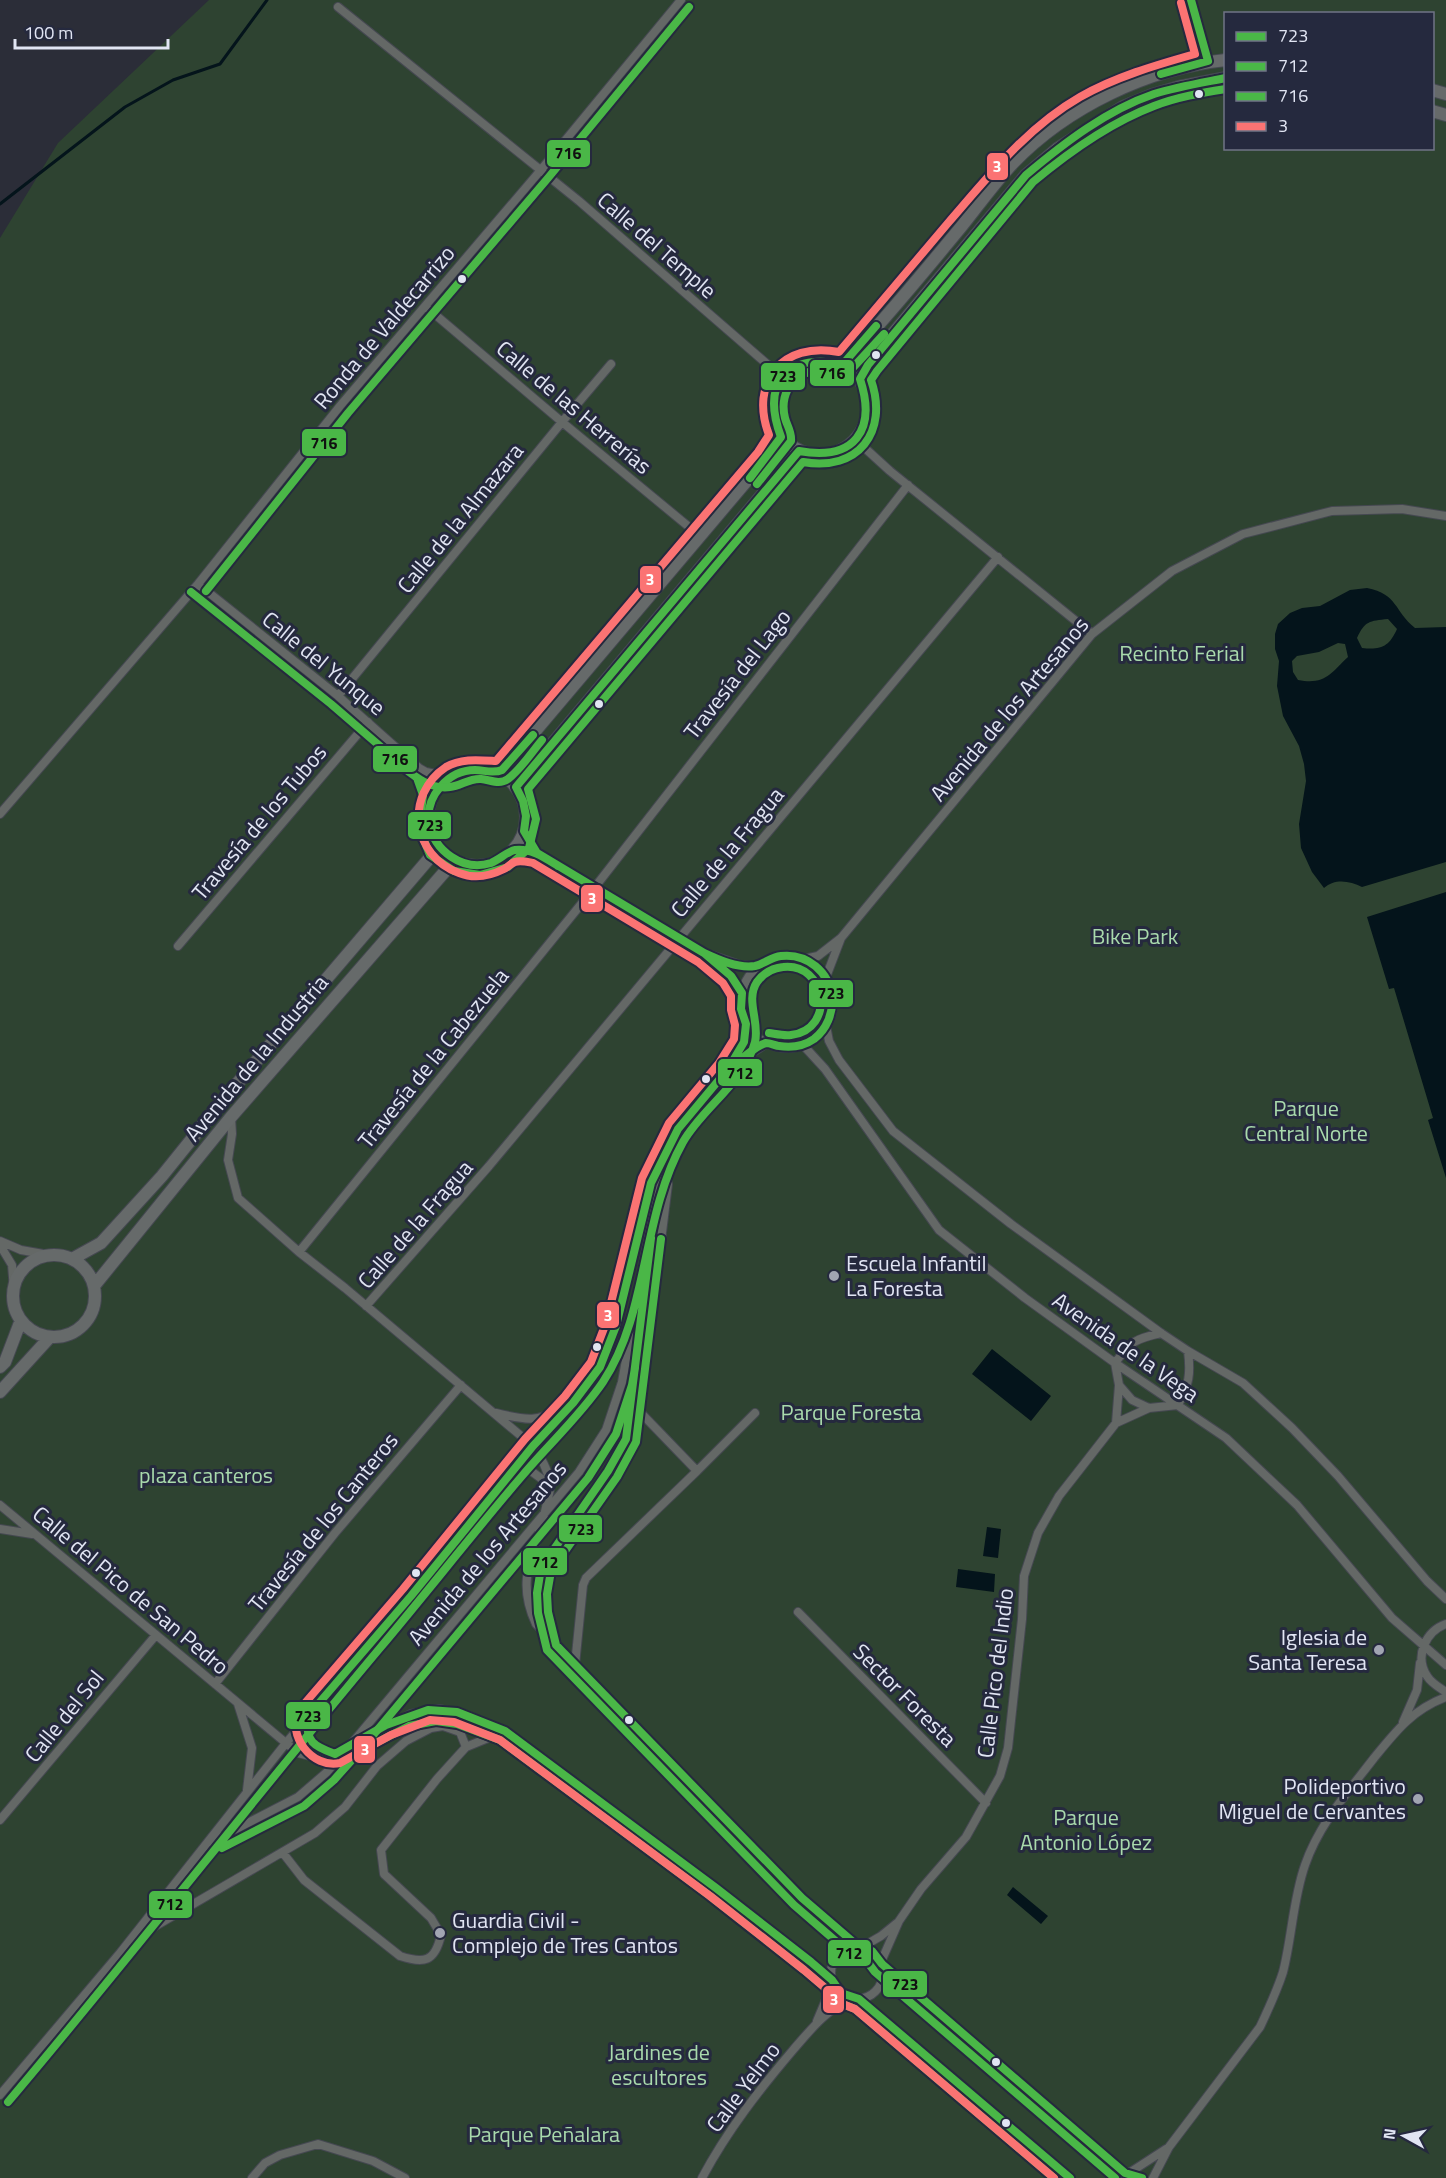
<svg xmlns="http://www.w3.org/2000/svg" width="1446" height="2178" font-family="'Titillium Web',sans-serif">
<rect width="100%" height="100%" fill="#2b2d38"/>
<path fill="#2e4331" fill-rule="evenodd" d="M209,0H1446V2178H0V238L58,143ZM1226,14H1432V148H1226Z"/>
<path fill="#04141b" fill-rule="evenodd" d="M1367,588C1398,594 1394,611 1415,628L1446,627V862L1362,887C1350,881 1335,878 1324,888L1312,872L1301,848L1299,824L1306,781L1304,764L1299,746L1283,716L1277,686L1279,661L1275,649V634L1278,624L1290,613L1302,608L1320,606L1350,590ZM1388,619L1397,629C1389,647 1381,650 1362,648L1357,638C1365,621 1369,621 1388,619ZM1338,643L1345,644L1348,657C1330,674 1325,685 1298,680L1293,672L1292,661L1297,656L1319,652Z
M1446,892V1178L1428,1120L1433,1118L1394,988L1389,989L1367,917Z
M992,1349L1051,1396L1031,1421L972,1374Z
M987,1527L1001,1529L998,1558L983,1556Z
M958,1569L995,1574L994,1592L956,1587Z
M1013,1887L1048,1916L1041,1924L1007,1895Z"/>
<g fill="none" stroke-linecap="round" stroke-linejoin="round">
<path stroke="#04141b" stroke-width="3" d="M0,204L125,107L173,80L220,64L267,0"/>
<defs>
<path id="street" d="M1191,0L1208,61
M338,7L579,201L782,377
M425,306L562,422L700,536
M856,440L890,471L1092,634
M198,584L338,696L419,768L426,772L449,777
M338,696L562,422L611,364
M426,772L434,794
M0,814L198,584L340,406L540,171L681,0
M524,831L537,853L704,953L731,976L742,993
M514,850L537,853
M178,946L368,722
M711,955L740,965L758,966
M741 1002a46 46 0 1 1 92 0a46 46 0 1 1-92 0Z
M804,959L818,956L841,938L1092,634L1172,571L1243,534L1332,511L1402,509L1446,516
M826,977L841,938
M826,1026L829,1041L839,1060L893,1131L1011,1224L1161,1333L1188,1351L1243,1383L1292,1428L1338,1476L1427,1581L1446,1599
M803,1045L825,1069L939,1230L1025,1298L1115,1363L1226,1438L1297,1505L1392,1618L1446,1665
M730,1067L767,1043
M231,1117L232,1134L228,1160L238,1198L299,1252L345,1288L533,1446C541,1458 548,1469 550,1484C551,1491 547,1500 546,1507C536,1553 514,1577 536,1624L802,1898L859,1947
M0,1241L21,1250L49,1255
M0,1245L12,1265L14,1290
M299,1252L595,887L908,485
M366,1306L489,1166L998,557
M1161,1333C1135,1339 1131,1341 1115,1363L1119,1385L1132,1400L1149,1408L1178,1405C1189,1384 1191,1375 1188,1351
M496,1413C528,1421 537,1422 566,1407
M1116,1423L1119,1385
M697,1471L755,1413
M510,1473L531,1471L550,1485
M0,1505L298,1753L314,1757L335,1754L411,1714L439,1709L467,1715L505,1731L716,1888L832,1980
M0,1529L32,1534
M798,1612L986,1803
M1446,1624C1426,1631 1414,1656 1427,1676C1431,1683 1440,1688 1446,1692
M555,1643L548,1612L547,1594L551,1571L617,1477L636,1442L668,1184L663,1164
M575,1665L583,1585L586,1578L697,1471L641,1413
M215,1684L335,1533L461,1385
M238,1704L252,1748L247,1790
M307,1718C305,1743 312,1746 334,1754
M1403,1722L1417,1690L1420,1663
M353,1742L579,1472L606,1430L622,1382L660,1173
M0,1820L156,1635
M211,1842L298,1797L327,1772L345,1751
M283,1853L304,1880L400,1956C424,1964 435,1962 441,1935L431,1918L384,1874L381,1850L437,1779L466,1747L505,1731
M135,1938L315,1833L345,1807L377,1766L406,1741L431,1728L443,1726L460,1732L466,1747
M862,1947L881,1936L897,1923
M831 1973a26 26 0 1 1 52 0a26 26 0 1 1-52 0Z
M881,1962L899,1921L921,1889L966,1837L1000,1776L1008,1748L1022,1619L1024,1576L1038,1533L1059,1496L1116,1423L1149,1408
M882,1964L1125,2173
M859,1999L1070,2178
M817,2021L833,1983
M0,2095L120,1953L286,1743L411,1596L533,1446L573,1403L600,1367L616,1326L651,1183L678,1129L728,1069L744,1042L746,1024
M1129,2173L1166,2149
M252,2178L265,2163L280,2155L318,2144L373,2161L405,2178
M702,2178C727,2131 759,2090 793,2050C812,2028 825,2011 852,1998
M1111,2178C1122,2172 1131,2171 1142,2178
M1153,2178L1169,2147L1260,2027C1268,2010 1277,1991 1283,1972C1292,1937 1293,1899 1305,1865C1319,1824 1348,1792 1374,1758C1396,1731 1412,1710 1446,1697"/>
<path id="secondary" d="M1432,90L1446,94
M1432,111L1446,115
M772 407a48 48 0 1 1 96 0a48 48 0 1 1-96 0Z
M843,364C884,321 923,273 961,227C978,206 994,183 1013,163C1067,107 1148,68 1226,60
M860,379L876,354L1026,175L1057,149L1123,107L1152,95L1179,87L1226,78
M428 817a49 49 0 1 1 98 0a49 49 0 1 1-98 0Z
M497,772L502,770L531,736L766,458L781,437
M516,787L799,451
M13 1296a41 41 0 1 1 82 0a41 41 0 1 1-82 0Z
M72,1259L101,1243L162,1176L224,1099L439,847
M94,1286L231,1117L454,861
M0,1367L5,1362L21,1320
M0,1392L50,1337"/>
</defs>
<use href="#street" stroke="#454851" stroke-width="10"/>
<use href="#secondary" stroke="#454851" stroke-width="14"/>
<use href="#street" stroke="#646866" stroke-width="8"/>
<use href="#secondary" stroke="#666a6a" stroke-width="12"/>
<defs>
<path id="bus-1" d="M1161,74L1208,61L1191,0
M750,478L781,437C761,383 786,353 843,364L876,326
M533,735L502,770C493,774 484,770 475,770C448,770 425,797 429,823C434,851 463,872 491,863C499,860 508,851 515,850C531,848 545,858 558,866
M702,952C717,959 738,969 755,966C764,964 771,957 781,956C807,953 830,972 832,998C833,1013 827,1029 814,1039C804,1046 792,1048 779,1046C776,1046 770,1043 766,1043C754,1046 735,1065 725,1073
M661,1239L636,1442L617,1477L551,1571L547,1594L548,1612L556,1645L802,1898L859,1947L872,1951L882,1964L1125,2173L1142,2178
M1070,2178L859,1999L841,1993L832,1980L811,1962L716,1888L505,1731L457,1712L428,1710L386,1725L335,1754C313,1746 306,1742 307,1717L411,1596L533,1446L573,1403L600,1367L616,1326L651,1183L678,1129L728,1069L744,1042L746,1024L741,1009L742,993L731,976L704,953L537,853L524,831L526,816L523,801L516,787L799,451C854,461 877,431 860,379L868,365L1026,175C1064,143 1107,110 1154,94C1177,87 1201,83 1226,78"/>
<path id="bus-2" d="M651,1238L626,1439L608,1471L541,1568L537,1593L538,1613L547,1650L794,1905L853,1956L866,1960L875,1972L1115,2178
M370,1746L409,1726L436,1721L457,1724L500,1740L710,1896L804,1970L824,1987L835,2001L855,2009L1054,2178
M222,1848L304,1806L334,1780L359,1752L588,1478L616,1434L632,1385L635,1368
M8,2102C134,1953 254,1798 380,1648C428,1591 474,1532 522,1476C548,1445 580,1416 603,1382C649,1312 641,1217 683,1142C703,1107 744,1083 755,1042C760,1022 745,1000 757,982C763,974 772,968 783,967C826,962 837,1029 791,1035C784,1036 776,1034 769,1033"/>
<path id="bus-3" d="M757,484L791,441C792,432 787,426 785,418C780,398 789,377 809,372C823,369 835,376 848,373L884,334
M206,591L348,413L548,178L689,7
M191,592L331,704L417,778L423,795L419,828L430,855L454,871L480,875L508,867L529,848L536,819L528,789L803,462C858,472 889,432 871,380L877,371L1033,182C1069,152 1109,123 1154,106C1177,97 1201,93 1226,89
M400,765C414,776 431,790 450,787C461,786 469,778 481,779C491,780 499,785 508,779C521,769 532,752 542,740"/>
<path id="bus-4" d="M1054,2178L855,2009L835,2001L824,1987L804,1970L710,1896L500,1740L454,1722L430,1720L391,1735L340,1763C312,1769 286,1735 299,1710L403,1589L525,1439L565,1396L591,1362L606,1323L642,1178L669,1123L719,1063L734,1039L735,1025L731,1010V996L723,983L698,962L533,863C528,862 520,860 515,862C511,863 508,867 504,869C490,876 474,879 459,873C412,856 404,795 446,767C461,758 479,760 496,761L758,452L769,435C749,382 782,341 839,352C875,309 912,266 948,223C988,177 1026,128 1080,97C1115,77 1156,65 1195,54L1181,3"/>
</defs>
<use href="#bus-1" stroke="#25293e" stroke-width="12"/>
<use href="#bus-2" stroke="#25293e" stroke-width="12"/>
<use href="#bus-3" stroke="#25293e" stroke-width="12"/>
<use href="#bus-4" stroke="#25293e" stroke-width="12"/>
<use href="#bus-1" stroke="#4ab747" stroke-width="8"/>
<use href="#bus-2" stroke="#4ab747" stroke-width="8"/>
<use href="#bus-3" stroke="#4ab747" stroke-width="8"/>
<use href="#bus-4" stroke="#fb7373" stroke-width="8"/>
</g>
<g fill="#e1e5f3" stroke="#25293e" stroke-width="2">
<circle cx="1199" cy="94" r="5"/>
<circle cx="462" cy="279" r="5"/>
<circle cx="876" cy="355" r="5"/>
<circle cx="599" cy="704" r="5"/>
<circle cx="706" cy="1079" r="5"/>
<circle cx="597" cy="1347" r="5"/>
<circle cx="416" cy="1573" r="5"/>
<circle cx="629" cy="1720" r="5"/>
<circle cx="996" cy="2062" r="5"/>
<circle cx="1006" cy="2123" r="5"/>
</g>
<g fill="#a1a5b2" stroke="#25293e" stroke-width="2">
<circle cx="834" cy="1276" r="6"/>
<circle cx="1379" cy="1650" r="6"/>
<circle cx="1418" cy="1799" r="6"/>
<circle cx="440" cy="1933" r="6"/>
</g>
<g text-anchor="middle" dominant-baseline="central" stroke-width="6" stroke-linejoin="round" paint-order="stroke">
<g font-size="22" fill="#e1e5f3" stroke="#25293e">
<text transform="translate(657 245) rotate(41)">Calle del Temple</text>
<text transform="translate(384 327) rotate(-50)">Ronda de Valdecarrizo</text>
<text transform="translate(574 407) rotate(40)">Calle de las Herrerías</text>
<text transform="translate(460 518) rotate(-51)">Calle de la Almazara</text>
<text transform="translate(324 663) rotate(39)">Calle del Yunque</text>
<text transform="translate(737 674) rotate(-52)">Travesía del Lago</text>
<text transform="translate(1009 709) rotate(-50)">Avenida de los Artesanos</text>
<text transform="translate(259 822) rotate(-50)">Travesía de los Tubos</text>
<text transform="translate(727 852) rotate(-50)">Calle de la Fragua</text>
<text transform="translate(256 1058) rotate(-50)">Avenida de la Industria</text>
<text transform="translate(433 1058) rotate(-51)">Travesía de la Cabezuela</text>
<text transform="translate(415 1224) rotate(-49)">Calle de la Fragua</text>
<text transform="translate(1126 1347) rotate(35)">Avenida de la Vega</text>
<text transform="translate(323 1522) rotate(-51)">Travesía de los Canteros</text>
<text transform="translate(487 1553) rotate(-50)">Avenida de los Artesanos</text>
<text transform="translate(131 1590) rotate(40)">Calle del Pico de San Pedro</text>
<text transform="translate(995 1673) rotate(-83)">Calle Pico del Indio</text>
<text transform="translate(905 1695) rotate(45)">Sector Foresta</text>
<text transform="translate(64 1716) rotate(-51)">Calle del Sol</text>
<text transform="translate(743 2087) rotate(-53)">Calle Yelmo</text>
</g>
<g font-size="22" fill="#a9daac" stroke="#25293e">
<text x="1182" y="653">Recinto Ferial</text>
<text x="1135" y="936">Bike Park</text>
<text x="1306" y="1108">Parque<tspan x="1306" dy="25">Central Norte</tspan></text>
<text x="851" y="1412">Parque Foresta</text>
<text x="206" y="1475">plaza canteros</text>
<text x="1086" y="1817">Parque<tspan x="1086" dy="25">Antonio López</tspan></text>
<text x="659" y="2052">Jardines de<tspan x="659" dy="25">escultores</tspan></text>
<text x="544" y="2134">Parque Peñalara</text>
</g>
<g font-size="22" fill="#e1e5f3" stroke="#25293e" text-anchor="start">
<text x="846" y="1263">Escuela Infantil<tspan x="846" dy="25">La Foresta</tspan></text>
<text x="1367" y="1637" text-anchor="end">Iglesia de<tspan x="1367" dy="25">Santa Teresa</tspan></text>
<text x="1406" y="1786" text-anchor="end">Polideportivo<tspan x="1406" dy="25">Miguel de Cervantes</tspan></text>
<text x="452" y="1920">Guardia Civil -<tspan x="452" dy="25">Complejo de Tres Cantos</tspan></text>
</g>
</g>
<g stroke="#25293e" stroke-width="2">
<rect x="546" y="139" width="45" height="29" rx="6" fill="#4ab747"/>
<rect x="986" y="152" width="23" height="29" rx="6" fill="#fb7373"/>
<rect x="809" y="359" width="46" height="28" rx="6" fill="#4ab747"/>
<rect x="760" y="362" width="46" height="29" rx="6" fill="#4ab747"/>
<rect x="301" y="428" width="46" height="29" rx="6" fill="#4ab747"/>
<rect x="639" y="565" width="23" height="29" rx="6" fill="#fb7373"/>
<rect x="372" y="745" width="46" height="28" rx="6" fill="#4ab747"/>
<rect x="407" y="811" width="45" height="29" rx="6" fill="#4ab747"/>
<rect x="580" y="884" width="24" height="29" rx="6" fill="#fb7373"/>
<rect x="808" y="979" width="46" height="29" rx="6" fill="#4ab747"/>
<rect x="717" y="1058" width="46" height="29" rx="6" fill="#4ab747"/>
<rect x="596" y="1301" width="24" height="28" rx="6" fill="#fb7373"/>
<rect x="558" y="1514" width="45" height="29" rx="6" fill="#4ab747"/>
<rect x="522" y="1547" width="46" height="29" rx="6" fill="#4ab747"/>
<rect x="285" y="1701" width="46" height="29" rx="6" fill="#4ab747"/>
<rect x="353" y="1735" width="23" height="29" rx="6" fill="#fb7373"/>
<rect x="148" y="1890" width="45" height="29" rx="6" fill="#4ab747"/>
<rect x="827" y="1939" width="45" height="28" rx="6" fill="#4ab747"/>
<rect x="882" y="1970" width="46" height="28" rx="6" fill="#4ab747"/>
<rect x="822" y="1985" width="23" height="29" rx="6" fill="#fb7373"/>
</g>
<g font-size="16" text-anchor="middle" font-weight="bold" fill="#fff">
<text x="997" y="172">3</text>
<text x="650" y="585">3</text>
<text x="592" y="904">3</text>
<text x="608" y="1321">3</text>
<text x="365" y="1755">3</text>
<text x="834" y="2005">3</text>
</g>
<g font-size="16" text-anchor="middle" font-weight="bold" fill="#111">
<text x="568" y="159">716</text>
<text x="832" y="379">716</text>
<text x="783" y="382">723</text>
<text x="324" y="449">716</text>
<text x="395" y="765">716</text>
<text x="430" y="831">723</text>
<text x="831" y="999">723</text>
<text x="740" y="1079">712</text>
<text x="581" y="1535">723</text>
<text x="545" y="1568">712</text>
<text x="308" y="1722">723</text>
<text x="170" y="1910">712</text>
<text x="849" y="1959">712</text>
<text x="905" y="1990">723</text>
</g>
<rect x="1224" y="12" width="210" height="138" fill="#25293e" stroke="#707486" stroke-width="1.5"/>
<rect x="1236" y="32" width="30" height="9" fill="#4ab747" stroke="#707486" stroke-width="1.5"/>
<text x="1278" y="42" font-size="18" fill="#e1e5f3">723</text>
<rect x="1236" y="62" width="30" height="9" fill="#4ab747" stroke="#707486" stroke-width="1.5"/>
<text x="1278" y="72" font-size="18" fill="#e1e5f3">712</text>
<rect x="1236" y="92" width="30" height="9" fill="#4ab747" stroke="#707486" stroke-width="1.5"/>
<text x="1278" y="102" font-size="18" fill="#e1e5f3">716</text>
<rect x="1236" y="122" width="30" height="9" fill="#fb7373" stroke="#707486" stroke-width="1.5"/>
<text x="1278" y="132" font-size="18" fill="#e1e5f3">3</text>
<g transform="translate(1404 2136) rotate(278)" stroke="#25293e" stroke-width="4.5" paint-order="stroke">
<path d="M0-4.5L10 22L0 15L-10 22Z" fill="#e1e5f3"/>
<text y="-9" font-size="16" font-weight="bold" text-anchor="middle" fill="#e1e5f3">N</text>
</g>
<path d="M15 39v9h153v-9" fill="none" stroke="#e1e5f3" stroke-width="3"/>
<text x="24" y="39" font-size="18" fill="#e1e5f3" stroke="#25293e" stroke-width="4.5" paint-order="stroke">100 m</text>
</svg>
